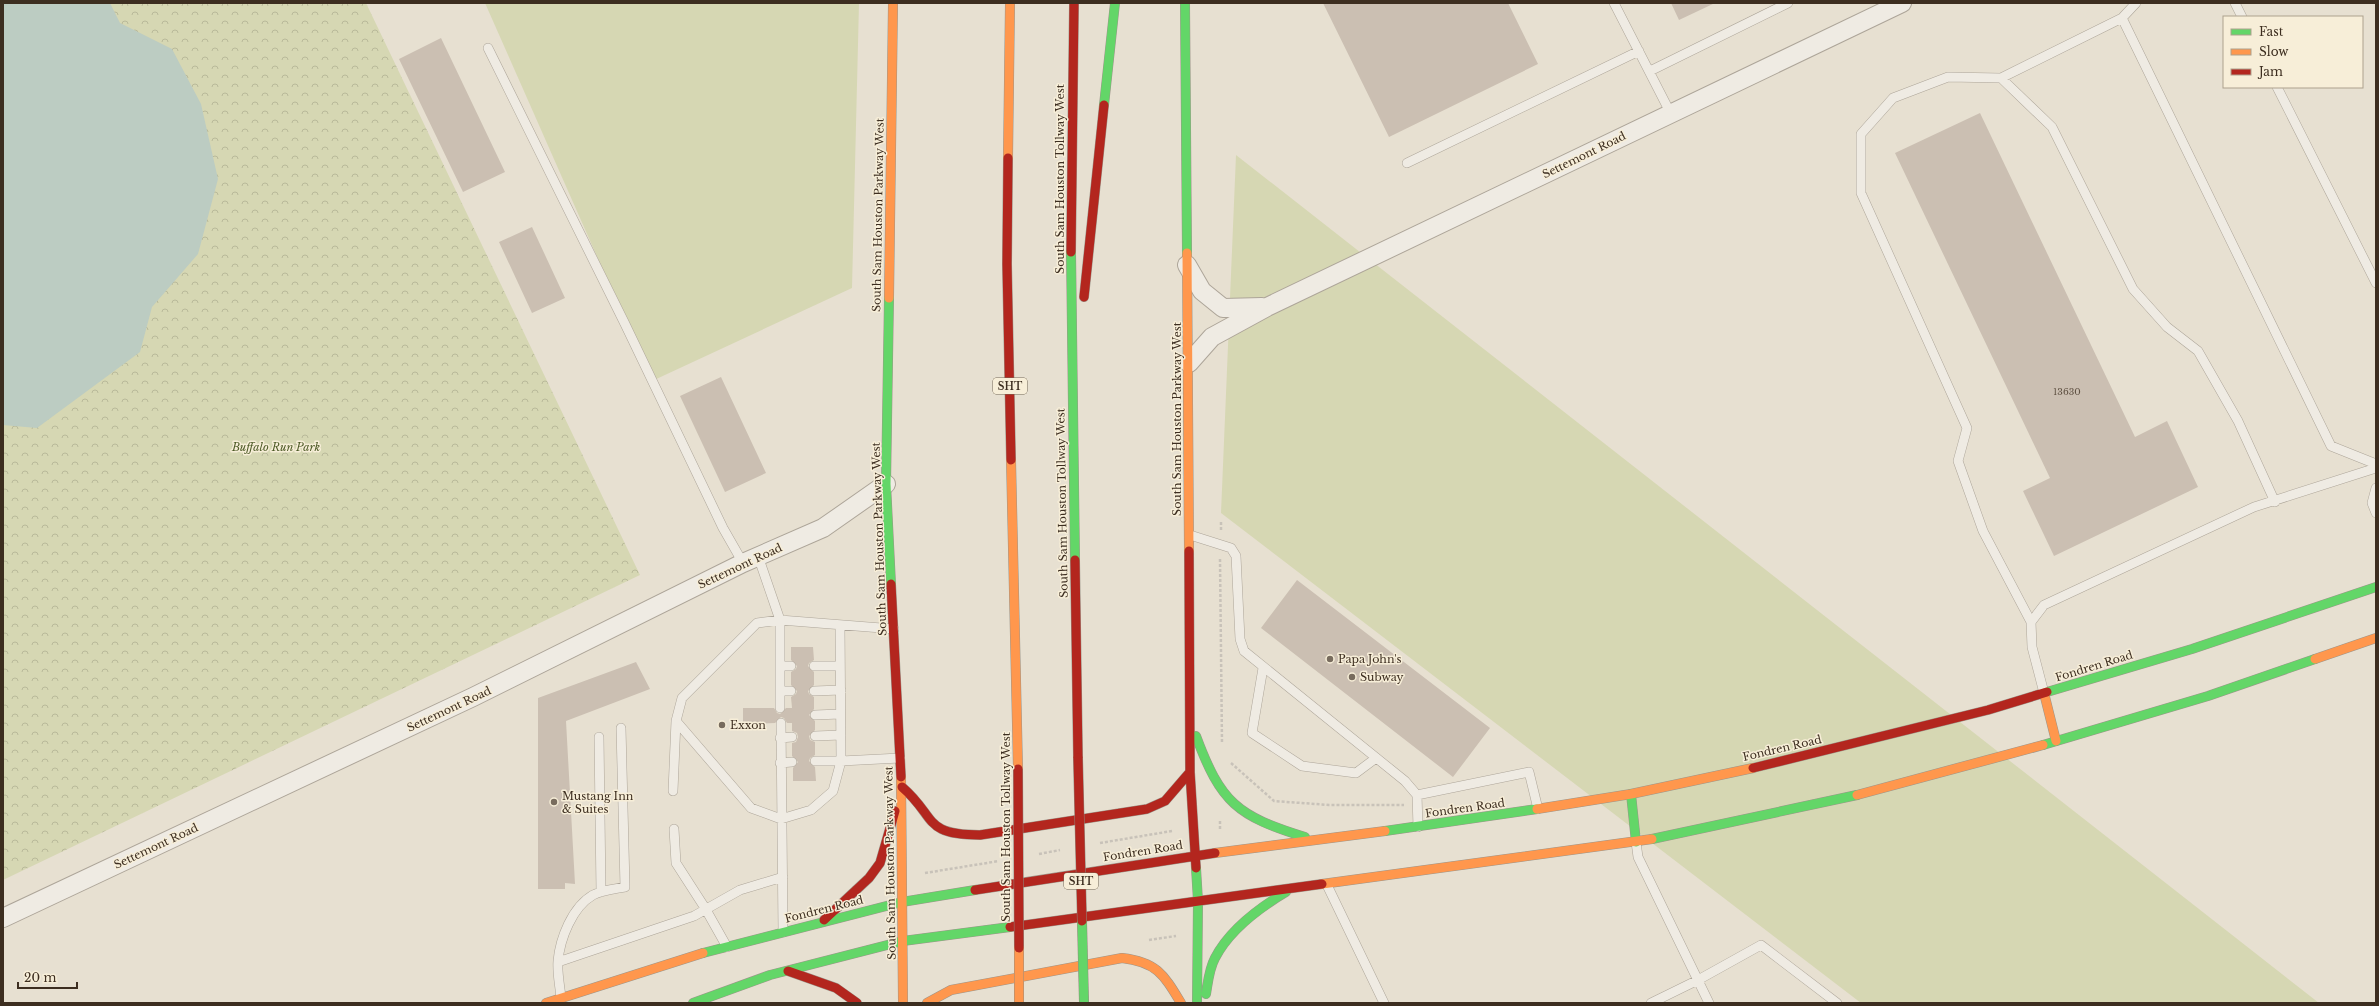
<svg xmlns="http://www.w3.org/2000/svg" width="2379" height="1006" font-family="'Libre Baskerville',serif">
<defs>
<pattern id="forest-crowns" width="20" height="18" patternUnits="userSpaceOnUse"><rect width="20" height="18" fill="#d6d7b3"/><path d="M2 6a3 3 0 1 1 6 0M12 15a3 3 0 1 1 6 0" fill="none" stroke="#b9b99a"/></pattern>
</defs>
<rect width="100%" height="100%" fill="#e7e0d1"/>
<path fill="#d6d7b3" d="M485,3H859L852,288L652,381Z
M1236,155L2319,1003H1861L1221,513Z"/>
<path fill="url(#forest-crowns)" d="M3,3H366L640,575L3,880Z"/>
<path fill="#bcccc2" d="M3,3H110L120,23L172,49L201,104L218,179L198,254L152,307L140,352L37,428L3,425Z"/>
<path fill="#cbbfb2" d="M1323,3H1508L1538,64L1389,137Z
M1671,3H1715L1679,20Z
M441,38L505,172L463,192L399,59Z
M1980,113L2135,437L2167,421L2198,487L2054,556L2023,491L2050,478L1895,153Z
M532,227L565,298L532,313L499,242Z
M721,377L766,473L725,492L680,396Z
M1297,580L1490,728L1453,777L1261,628Z
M791,647H813L814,660L809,663L808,666L814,672V685L808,691L809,694L814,697V709L809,715L815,721V730L809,736L810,740L815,742V755L810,758L809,761L815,767L816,781H793V768L798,762L792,756V743L796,742L798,737L797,733L792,731V723H787L784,718L781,717L775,723L743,724V708H774L777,713L780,714L786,708H792L791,697L796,694L797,691L791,685V672L796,669L797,666L791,660Z
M636,662L650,689L566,721L575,884L565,883V889H538V698Z"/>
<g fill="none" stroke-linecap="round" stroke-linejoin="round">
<defs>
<path id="lane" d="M1614,3L1671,114
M2136,3L2122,18L2331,446L2376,464
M2235,3L2242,17
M488,48L625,324L723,528L743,563
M1650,71L1788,3
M2001,78L2122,18
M2277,87L2376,283
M1407,163L1639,51
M2376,488L2372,503L2376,513
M1190,535L1231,548L1236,556L1240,639L1244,651L1405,781L1417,795L1529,772L1538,809
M758,556L780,620V708
M2031,622L1983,531L1958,461L1967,428L1861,193V134L1893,98L1948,77L2001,78L2052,127L2133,289L2167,327L2198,351L2238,421L2275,502
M894,629L780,620L757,623L682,698L676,721L751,808L781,819L811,810L833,791L841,761L900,758
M780,666H791
M814,666H840
M1263,668L1252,733L1302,766L1356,773L1376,758
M780,691H791
M814,691L841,690
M2044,693L2032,647L2031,622L2044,605L2254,507L2376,468
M815,715L840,714
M781,723L783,932
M815,736L841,735
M599,737L601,892
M780,738L792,737
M815,761H841L840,625
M780,763L792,762
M673,791L676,721
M1417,795L1418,827
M674,829L676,863L705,908L727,947
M1636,842L1638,857L1709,1003
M1327,885L1384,1003
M558,962L694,916L740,890L783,877
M561,998C560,986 557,973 558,961C560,939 572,907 593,895C602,890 615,889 625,887L621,728
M1651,1003L1698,980L1761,945L1837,1003"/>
<path id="street" d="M1187,265L1202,291L1223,308L1262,307
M1189,363L1212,337L1267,307L1902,3
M3,918L473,697L743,563L823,528L886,484"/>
<path id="fast" d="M1185,3L1187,253
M1104,105L1115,3
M1071,252L1075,560
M889,298L886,484L891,584
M2047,692L2192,649L2376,587
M1196,736C1221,803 1237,816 1305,837
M2043,745L2208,696L2315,659
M1631,794L1636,842
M1385,831L1537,809
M1652,839L1857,795
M1196,868L1198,901L1197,1003
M703,953L902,902L975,890
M1206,994C1208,982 1209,969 1215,958C1230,929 1259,908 1286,892
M693,1003L770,975L903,941L1010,927"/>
<path id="slow" d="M1008,158L1010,3
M1187,253L1189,551
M889,298L893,3
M1011,460L1018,769
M2315,659L2376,638
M2044,693L2056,741
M901,777L903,1003
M1857,795L2043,745
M1537,809L1631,794L1753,768
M1215,853L1385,831
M1322,884L1652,839
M546,1003L703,953
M927,1003L951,990L1122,958C1157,962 1164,975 1181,1003"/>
<path id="jam" d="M1008,158L1007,264L1011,460
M1071,252L1074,3
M1084,297L1104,105
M1189,551L1190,772L1196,868
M1075,560L1078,758
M891,584L901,777
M1753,768L1988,710L2047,692
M902,787C937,817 922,835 980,835L1147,809L1165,801L1190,772
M975,890L1215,853
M824,920L869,878L880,863L895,811
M1010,927L1322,884
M788,971L836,988L857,1003"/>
</defs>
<use href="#lane" stroke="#ada599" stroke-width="10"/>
<use href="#street" stroke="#ada599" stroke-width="20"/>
<use href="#fast" stroke="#9c958a" stroke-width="10"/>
<use href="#slow" stroke="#9c958a" stroke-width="10"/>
<use href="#jam" stroke="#9c958a" stroke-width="10"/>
<path stroke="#c8c2b9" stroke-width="2.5" stroke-dasharray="3 2" stroke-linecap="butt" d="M1221,530V520
M1220,559L1222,744
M1231,763L1274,801L1329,805H1404
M1220,821V831
M1100,843L1172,831
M1039,854L1060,850
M925,873L999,861
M1149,940L1176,936"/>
<use href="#lane" stroke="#efebe3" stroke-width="9"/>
<use href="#street" stroke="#efebe3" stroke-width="18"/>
<use href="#fast" stroke="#63d668" stroke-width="9"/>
<use href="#slow" stroke="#ff974d" stroke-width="9"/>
<use href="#jam" stroke="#b3261e" stroke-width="9"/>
<defs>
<path id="fast-bridge" d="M1082,921L1084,1003"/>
<path id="slow-bridge" d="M1019,948V1003"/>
<path id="jam-bridge" d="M1078,758L1082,921
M1018,769L1019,948"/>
</defs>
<use href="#fast-bridge" stroke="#928b80" stroke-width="10" stroke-linecap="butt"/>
<use href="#slow-bridge" stroke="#928b80" stroke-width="10" stroke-linecap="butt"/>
<use href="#jam-bridge" stroke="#928b80" stroke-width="10" stroke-linecap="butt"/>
<use href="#fast-bridge" stroke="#63d668" stroke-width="9"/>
<use href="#slow-bridge" stroke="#ff974d" stroke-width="9"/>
<use href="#jam-bridge" stroke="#b3261e" stroke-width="9"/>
</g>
<g fill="#786c5e" stroke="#f7eed8" stroke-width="1.5">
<circle cx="1330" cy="659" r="4"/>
<circle cx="1352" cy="677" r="4"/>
<circle cx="722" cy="725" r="4"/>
<circle cx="554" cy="802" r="4"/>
</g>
<g text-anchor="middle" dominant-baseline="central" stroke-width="3" stroke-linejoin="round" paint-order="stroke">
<g font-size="9" fill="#605244">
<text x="2067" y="391">13630</text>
</g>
<g fill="#f7eed8" stroke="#756857" stroke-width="1">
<rect x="993" y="378" width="34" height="16" rx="3"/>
<rect x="1064" y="873" width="34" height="16" rx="3"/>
</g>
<g font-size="10" font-weight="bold" fill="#3d2e20">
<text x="1010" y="386">SHT</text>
<text x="1081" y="881">SHT</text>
</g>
<g font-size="11" fill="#3d2e20" stroke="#f7eed8">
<text transform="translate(1584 155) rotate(-26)">Settemont Road</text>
<text transform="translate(1060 179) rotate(-90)">South Sam Houston Tollway West</text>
<text transform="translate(878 215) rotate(-89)">South Sam Houston Parkway West</text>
<text transform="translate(1177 419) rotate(-90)">South Sam Houston Parkway West</text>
<text transform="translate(1062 503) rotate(-91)">South Sam Houston Tollway West</text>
<text transform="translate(879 539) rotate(-92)">South Sam Houston Parkway West</text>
<text transform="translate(740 566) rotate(-25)">Settemont Road</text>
<text transform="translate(2094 666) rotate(-17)">Fondren Road</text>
<text transform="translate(449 709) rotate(-25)">Settemont Road</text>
<text transform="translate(1782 748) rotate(-13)">Fondren Road</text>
<text transform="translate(1465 808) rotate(-8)">Fondren Road</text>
<text transform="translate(1006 827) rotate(-90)">South Sam Houston Tollway West</text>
<text transform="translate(156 846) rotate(-25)">Settemont Road</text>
<text transform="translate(1143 851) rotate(-9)">Fondren Road</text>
<text transform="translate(890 863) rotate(-91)">South Sam Houston Parkway West</text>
<text transform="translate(824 909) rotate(-14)">Fondren Road</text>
</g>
<g font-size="11" font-style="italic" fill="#4d5a26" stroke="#f7eed8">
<text x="276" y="447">Buffalo Run Park</text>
</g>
<g font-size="11" fill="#3d2e20" stroke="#f7eed8" text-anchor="start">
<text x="1338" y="659">Papa John's</text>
<text x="1360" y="677">Subway</text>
<text x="730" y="725">Exxon</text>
<text x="562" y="796">Mustang Inn<tspan x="562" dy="13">&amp; Suites</tspan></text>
</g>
</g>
<rect width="2379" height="1006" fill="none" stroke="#3d2e20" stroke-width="8"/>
<rect x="2223" y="16" width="140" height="72" fill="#f7eed8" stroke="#ada18e"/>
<rect x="2231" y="29" width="20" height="6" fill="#63d668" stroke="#ada18e"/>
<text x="2259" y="36" font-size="12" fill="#3d2e20">Fast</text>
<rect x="2231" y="49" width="20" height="6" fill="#ff974d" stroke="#ada18e"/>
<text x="2259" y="56" font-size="12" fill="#3d2e20">Slow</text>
<rect x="2231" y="69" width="20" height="6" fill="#b3261e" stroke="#ada18e"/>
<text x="2259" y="76" font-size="12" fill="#3d2e20">Jam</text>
<path d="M18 982v6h59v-6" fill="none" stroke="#3d2e20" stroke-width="2"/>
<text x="24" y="982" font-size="12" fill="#3d2e20" stroke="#f7eed8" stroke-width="3" paint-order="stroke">20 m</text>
</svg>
